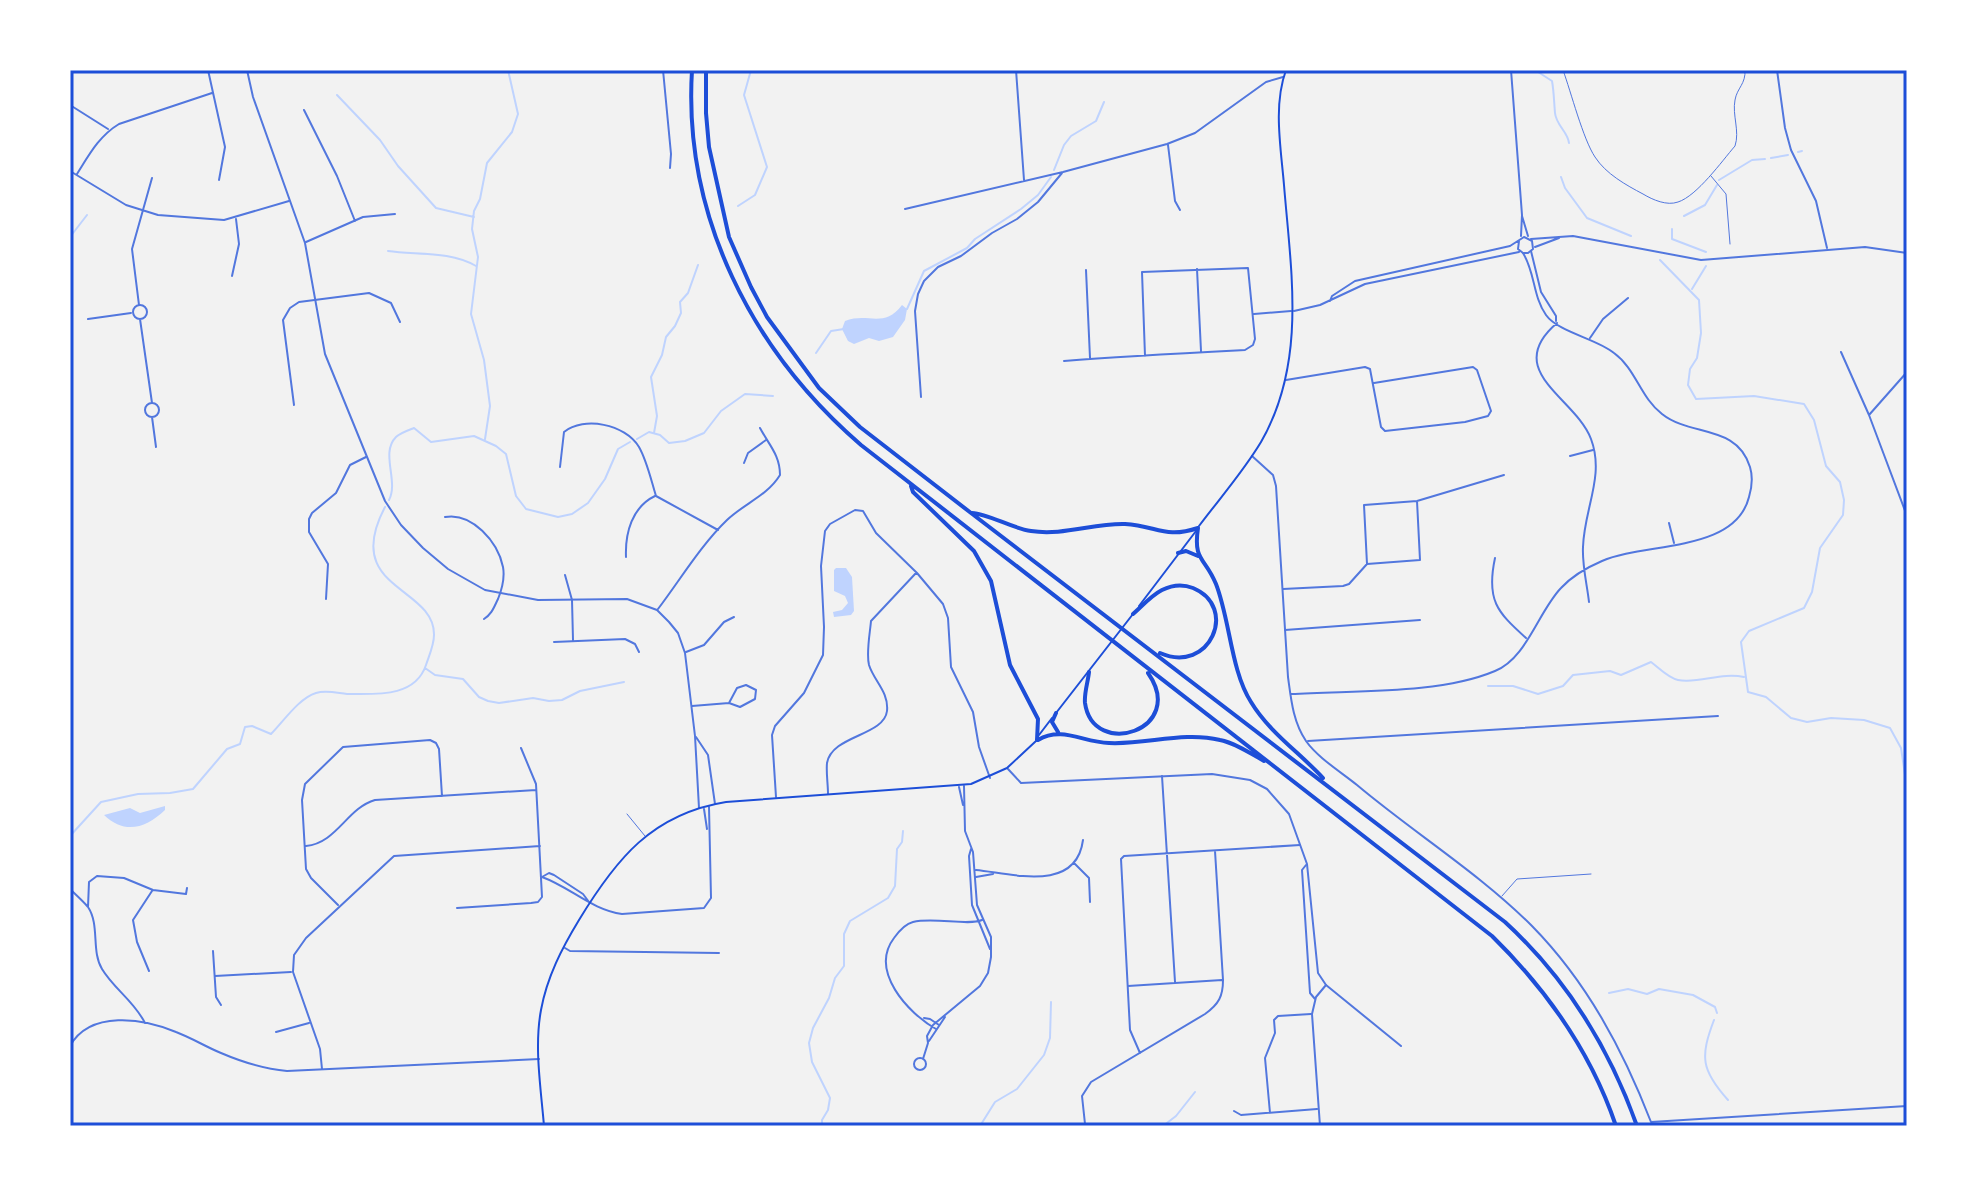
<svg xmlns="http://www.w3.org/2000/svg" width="1977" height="1196" font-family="Cabin,sans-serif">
<rect width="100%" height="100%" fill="#f2f2f2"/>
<path fill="#bfd3fe" d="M902,305L907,309L905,320L893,337L879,341L869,338L854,344L848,341L842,329L845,321C868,312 884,329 902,305Z
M836,568H846L852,577L854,611L851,615L834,617L833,612L842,610L848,603L845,596L834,591V570Z
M165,806V810C146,828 125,835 104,815L130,808L140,813Z"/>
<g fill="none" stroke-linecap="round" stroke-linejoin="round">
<path stroke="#bfd3fe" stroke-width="2" d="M1535,70L1552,81C1554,92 1554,102 1555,113C1556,125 1568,132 1569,143
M337,95L380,140L398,166L436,208L474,217
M1798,152L1802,151
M1771,158L1788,155
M1054,170L1064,145L1071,136L1096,121L1104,102
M1561,177L1565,188L1587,218L1631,236
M1719,180L1752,160L1765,159
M738,206L755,195L767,167L744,95L751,70
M1684,216L1705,205L1717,185
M1672,229V239L1706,252
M70,237L87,215
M388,251C417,255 450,251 476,266
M1660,260L1699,300L1701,333L1697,358L1690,369L1688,385L1696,399L1754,396L1804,404L1814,420L1826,466L1840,482L1844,500L1843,515L1820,548L1812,592L1804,608L1749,631L1741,642L1748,692L1766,697L1791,718L1807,722L1831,718L1864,720L1890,728L1901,748L1907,788
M1692,289L1706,266
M907,309L924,271L967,248L975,239L1021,209L1038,195L1051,177
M816,353L831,331L844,329
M654,433L657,416L651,377L662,355L666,337L675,326L681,313L680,302L688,293L698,265
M485,439L490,406L484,360L471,314L478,257L472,229L474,211L480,199L487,163L512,132L518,114L508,70
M637,439L649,432L660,435L669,443L685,441L704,433L721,411L745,394L773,396
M389,500C399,481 380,453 396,437C400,433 409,430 414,428L431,442L474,436L496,446L506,454L516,496L526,509L558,517L572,514L588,503L605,479L618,449L630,442
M425,668L435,675L463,679L479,697L488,701L499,703L533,698L549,701L562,700L580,691L624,682
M1488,686H1513L1538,694L1563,686L1573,675L1610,671L1621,675L1651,662C1659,668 1668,678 1678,680C1699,684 1721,672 1744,677
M70,836L101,802L138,794L170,793L193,789L227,749L240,744L245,727L252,726L271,734C283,722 299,698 316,693C326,690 337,693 347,694C375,694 415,698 426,665C429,656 434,645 434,635C435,586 341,590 385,507
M1609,993L1628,989L1647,994L1659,989L1693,995L1715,1007L1717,1013
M1714,1020C1700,1057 1701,1070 1728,1100
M822,1126V1120L828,1110L830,1098L812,1062L809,1043L813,1028L829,998L835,978L844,966V934L850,921L888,898L895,886L897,849L902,842L903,831
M980,1126L995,1102L1017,1089L1044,1055L1050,1038L1051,1002
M1163,1126L1176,1116L1195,1092"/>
<path stroke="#5277de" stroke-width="1" d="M1563,70C1571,92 1583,139 1595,157C1606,174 1626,185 1643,194C1653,200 1667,206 1678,202C1697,196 1722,161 1735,146C1740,131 1732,115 1735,100C1737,88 1746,84 1745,70
M1711,176L1726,194L1730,244
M627,814L645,836
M1502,896L1517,879L1591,874"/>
<path stroke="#5277de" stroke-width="2" d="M208,70L225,147L219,180
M663,70L671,154L670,168
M1016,70L1024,180
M70,105L108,129
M304,110L337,176L355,221
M1168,145L1175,201L1180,210
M70,171L126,205L158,215L224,220L289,201
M77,174C89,155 99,136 119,124L212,93
M905,209L1063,172L1167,144L1195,133L1266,82L1283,77
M306,242L363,217L395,214
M1531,251L1541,292L1556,316V321
M1197,269L1201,351
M1086,270L1090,358
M232,276L239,244L236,219
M133 312a7 7 0 1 1 14 0a7 7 0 1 1-14 0Z
M139,305L132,249L152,178
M1254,314L1291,311
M88,319L131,313
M140,319L152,403
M1557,323C1501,371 1576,398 1591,439C1605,476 1584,509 1583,547C1582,565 1587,584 1589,602
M1590,338L1603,319L1628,298
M1841,352L1869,415L1907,516
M1064,361C1124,356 1185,353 1245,350L1253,345L1255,339L1248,268L1142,272L1145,356
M1286,380L1365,367L1370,369L1381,427L1385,431L1465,422L1488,416L1491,411L1477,370L1473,367L1374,383
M921,397L915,311L918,294L924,281L938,267L961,256L992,233L1017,219L1038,202L1062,173
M145 410a7 7 0 1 1 14 0a7 7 0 1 1-14 0Z
M294,405L283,320L290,308L299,302L369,293L391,303L400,322
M1869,415L1907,372
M152,417L156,447
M1570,456L1593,450
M744,463L748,453L766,440
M560,467L564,432C584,416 625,424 639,447C647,461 651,480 656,496L718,530
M445,517C472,512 498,542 503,567C505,578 502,589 498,599C494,607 492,614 484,619
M1669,523L1674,543
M626,557C625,533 632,507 655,496
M1495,558C1486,600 1497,612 1526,638
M1367,564L1364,505L1417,501L1504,475
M565,575L572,600L573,640
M1283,589L1343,586L1349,584L1367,564L1420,560L1417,501
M326,599L328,564L309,532V519L312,513L336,493L350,465L366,457
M658,609C680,580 701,545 727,520C745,503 767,496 780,475C780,455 769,445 760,428
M1285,630L1420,620
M554,642L625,639L635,644L639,652
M686,652L704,645L724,622L734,617
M1291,694C1353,690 1438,695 1495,671C1527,658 1538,612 1561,588C1572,576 1588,567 1602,561C1645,542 1735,553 1749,497C1752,487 1753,477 1750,467C1737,424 1691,437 1662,414C1640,397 1636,369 1614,353C1597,339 1558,332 1546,315C1533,297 1535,272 1523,253
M692,706L729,703L740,707L755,699L756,690L746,685L737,688L729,703
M1308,741L1718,716
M1162,776L1175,982
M959,787L963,805
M828,794C828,784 826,772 827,763C832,735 884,736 887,711C889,692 874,681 869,665C866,653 870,633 871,621L916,573
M776,797L772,735L775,726L804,693L823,655L824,627L821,566L825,531L830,524L855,510L863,511L876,533L917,573L943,604L948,618L951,667L973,712L979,747L990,778
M704,809L707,829
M306,846C337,843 347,808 375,800L536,790
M971,849L969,856L972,905L990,949
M1074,863L1089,878L1090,902
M1306,865L1302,870L1310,993L1315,999
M976,870C1010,873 1076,894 1083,840
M976,877L993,874
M70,889C76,895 83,901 88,907C100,925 91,951 102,969C114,989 134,1001 145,1023
M589,902L583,894L554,875L549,873L542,877C570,887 592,910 622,914L704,908L711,898L709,807
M338,905L311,878L306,869L302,800L305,784L343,747L430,740L436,743L439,749L442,796
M88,907L89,882L97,876L124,878L153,890L186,894L187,888
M457,908L531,903L538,902L542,897L536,784L521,748
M565,948L570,951L719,953
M213,951L216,997L221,1005
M149,971L137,942L133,920L152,891
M215,976L291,972
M1128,986L1222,980
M924,1018L930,1019L939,1025
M936,1029C908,1013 869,971 894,938C899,931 905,924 913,922C934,917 968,926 982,920
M276,1032L309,1023
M929,1041L945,1017
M70,1046C90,1010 143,1018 176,1032C192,1038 206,1047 221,1053C242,1062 265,1069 287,1071L539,1059
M1140,1053L1130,1030L1121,859L1124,856L1300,845
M914 1064a6 6 0 1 1 12 0a6 6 0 1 1-12 0Z
M923,1059L928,1043L927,1036L933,1025L980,986L988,973L991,957V937L977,905L973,852L965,831L964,786
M322,1069L320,1049L293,972L294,955L306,938L394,856L540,846
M1234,1111L1241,1115L1317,1109
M1270,1113L1265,1058L1275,1033L1274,1020L1278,1016L1311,1014
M1085,1124L1082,1096L1091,1082L1205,1014C1219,1004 1223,996 1223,980L1215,851
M1320,1126L1312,1014L1316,997L1326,985"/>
<path stroke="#5277de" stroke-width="2" d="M247,70L253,97L305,243L325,354L385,501L401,525L423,548L448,569L485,590L538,600L627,599L657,610L669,622L678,633L685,653L695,736L699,808
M1511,70L1522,215L1521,236
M1777,70L1785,128L1791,150L1816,201L1827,248
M1522,216L1528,236
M1531,239L1573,236L1701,260L1865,247L1907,253
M1535,247L1559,238
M1330,301L1332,296L1355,281L1510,246L1524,237L1532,241L1533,249L1528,253H1523L1518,249L1519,241
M1294,311L1320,305L1365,284L1519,252
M1252,456L1273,475L1276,486L1288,677C1291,699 1293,722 1306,741C1318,758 1341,772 1357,785C1414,833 1479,873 1532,926C1587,982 1623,1050 1651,1122L1907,1106
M696,737L708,755L715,804
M1008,769L1021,783L1212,774L1250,780L1267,789L1289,814L1307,864L1318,973L1326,985L1401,1046"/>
<path stroke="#1d4ed8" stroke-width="2" d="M1199,526C1220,498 1243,472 1261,442C1307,362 1291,272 1284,185C1281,148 1273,106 1286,70
M1139,606L1196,531
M1056,713L1133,614
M1039,735L1052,718
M544,1126C541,1089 534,1047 541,1010C547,977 562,948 579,920C616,859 652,814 726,802L971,784L1007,768L1036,741"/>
<path stroke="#1d4ed8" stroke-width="4" d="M692,70C683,216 752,351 861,445L1492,936C1548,991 1591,1052 1616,1126
M706,70V113L709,147L729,237L751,287L767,317L819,388L860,427L971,513L1505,922C1567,979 1609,1047 1637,1126
M911,486L913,492L974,551L991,581L1010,665L1038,719L1037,740
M972,513C989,514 1011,528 1031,531C1063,536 1094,523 1125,524C1157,526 1165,539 1198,528C1193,561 1205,557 1216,584C1230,620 1231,671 1251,702C1269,732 1300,753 1323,778
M1178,553L1186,551L1198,556
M1133,614C1142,606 1152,595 1162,590C1172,585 1183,584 1193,588C1239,607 1210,675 1160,653
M1089,672C1088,682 1084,693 1085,703C1093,760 1188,730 1148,673
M1056,713L1052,722L1058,732
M1038,740C1062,726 1082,742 1109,743C1146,745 1183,731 1220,740C1235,743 1250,753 1264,761"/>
</g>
<rect width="1977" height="1196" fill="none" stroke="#ffffff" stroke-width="144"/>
<rect x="72" y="72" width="1833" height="1052" fill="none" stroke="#1d4ed8" stroke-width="3"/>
</svg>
